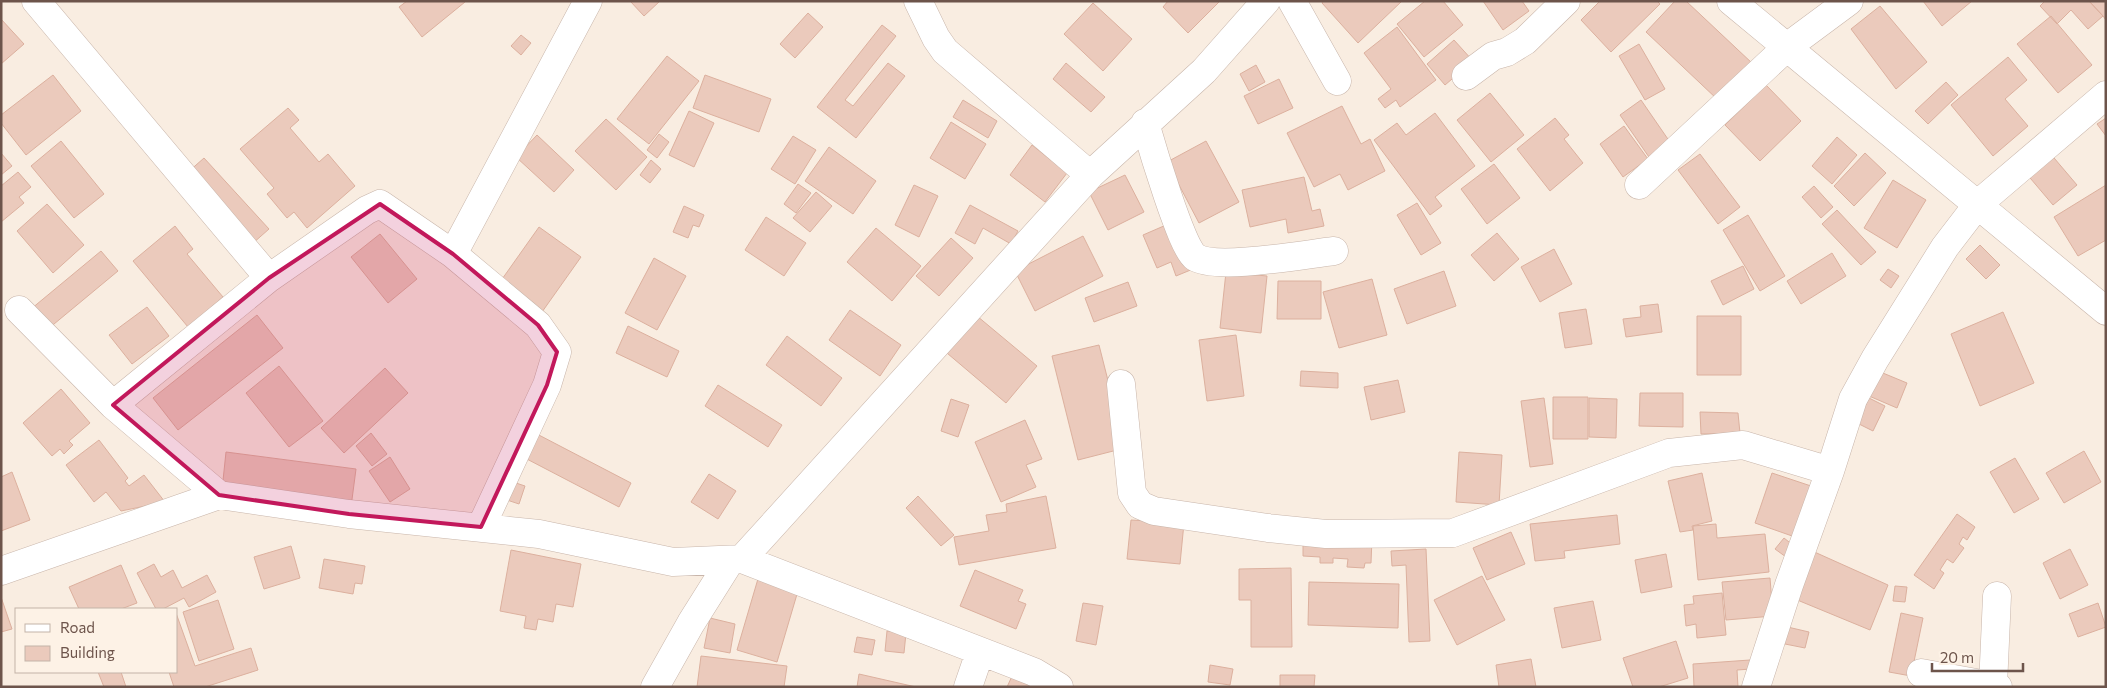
<svg xmlns="http://www.w3.org/2000/svg" width="2107" height="688" font-family="Commissioner,sans-serif">
<rect width="100%" height="100%" fill="#f9ede1"/>
<path fill="#ebcabc" stroke="#dcb09e" d="M407,1H465V2L422,37L399,7Z
M630,1H660L644,16Z
M1168,1H1220L1188,33L1163,7Z
M1323,1H1402L1358,43L1322,3Z
M1425,1H1443L1463,25L1424,57L1397,24Z
M1483,1H1522L1529,11L1503,30Z
M1600,1H1657L1660,4L1611,52L1581,20Z
M1675,1H1686L1753,64L1718,100L1646,32Z
M1923,1H1972L1942,26Z
M2045,1H2089L2103,16L2088,29L2071,10L2057,24L2040,6Z
M2089,1H2106V20L2103,16Z
M1093,3L1132,39L1103,71L1064,34Z
M1880,6L1927,62L1896,89L1851,29Z
M808,13L823,27L795,58L780,44Z
M2051,16L2092,65L2058,93L2017,44Z
M1,19L24,44L1,64Z
M882,25L896,36L845,100L853,106L888,63L905,76L856,138L817,107Z
M1397,27L1436,80L1400,107L1396,100L1385,108L1378,99L1391,89L1364,53Z
M521,35L531,43L521,55L511,46Z
M1454,40L1473,61L1445,85L1427,64Z
M1639,44L1665,89L1645,100L1619,56Z
M667,56L699,81L649,144L617,119Z
M2008,57L2027,80L2005,99L2028,126L1993,156L1951,105Z
M1066,63L1105,97L1091,112L1053,79Z
M1256,65L1265,82L1249,91L1240,74Z
M53,75L81,111L26,155L1,123V115Z
M705,75L771,99L759,132L693,108Z
M1279,79L1293,108L1258,124L1244,96Z
M1946,82L1958,95L1928,124L1915,111Z
M1766,85L1801,121L1760,161L1725,125Z
M1490,93L1524,135L1491,162L1457,120Z
M963,100L997,121L988,138L953,117Z
M1641,100L1672,145L1651,160L1620,115Z
M1342,106L1361,144L1370,139L1385,171L1348,190L1340,174L1314,187L1287,133Z
M288,108L299,120L290,128L319,162L328,154L355,186L307,228L294,212L287,218L267,194L274,188L240,149Z
M689,111L714,123L694,167L669,155Z
M1435,113L1475,166L1435,197L1442,206L1430,215L1374,140L1397,123L1406,135Z
M1555,118L1569,135L1564,139L1583,163L1550,191L1517,149Z
M2106,118V136L2097,124Z
M606,119L647,157L616,190L575,151Z
M951,122L986,144L965,179L930,158Z
M1624,126L1648,159L1623,177L1600,144Z
M659,134L669,142L657,158L647,150Z
M537,135L574,170L554,192L516,157Z
M793,136L816,150L795,184L771,169Z
M1837,137L1857,155L1832,184L1812,166Z
M61,141L104,194L74,218L31,166Z
M1206,141L1239,202L1199,223L1167,162Z
M1032,145L1067,173L1045,202L1010,175Z
M829,147L876,181L853,214L805,181Z
M2049,152L2077,185L2053,205L2025,172Z
M1,153L12,166L1,175Z
M1865,153L1886,173L1854,206L1834,186Z
M1700,154L1740,207L1718,224L1678,170Z
M204,158L269,229L252,244L187,173Z
M651,160L661,169L650,183L640,175Z
M1494,164L1520,198L1487,224L1461,189Z
M18,172L31,187L19,197L24,203L1,222V186Z
M1125,175L1144,212L1108,230L1089,192Z
M1304,177L1312,211L1320,209L1324,226L1288,233L1286,219L1250,227L1242,190Z
M1893,180L1926,200L1897,248L1864,228Z
M798,184L811,193L796,213L784,204Z
M914,185L938,196L919,237L895,225Z
M2106,185V240L2078,256L2054,217Z
M1814,186L1833,207L1821,218L1802,197Z
M816,192L832,206L810,232L793,218Z
M1417,203L1441,243L1421,255L1397,215Z
M47,204L84,245L53,273L17,231Z
M970,205L1018,231L1011,244L983,228L975,244L955,233Z
M684,206L704,215L699,227L693,225L688,238L673,232Z
M1837,210L1876,252L1861,265L1822,224Z
M1748,215L1785,276L1760,291L1723,230Z
M766,217L806,243L784,276L745,250Z
M1173,222L1193,269L1176,276L1171,262L1157,268L1143,235Z
M175,226L193,249L187,254L223,297L188,327L133,261Z
M539,227L581,257L542,312L500,282Z
M876,228L921,266L892,301L847,262Z
M1497,233L1519,259L1494,281L1471,255Z
M380,234L417,279L388,303L351,257Z
M1083,236L1103,276L1035,311L1015,271Z
M951,238L973,258L939,296L916,276Z
M1980,245L2000,265L1986,279L1966,259Z
M1554,249L1572,284L1540,302L1521,267Z
M101,251L118,271L48,329L31,309Z
M1832,253L1846,276L1801,304L1787,281Z
M654,258L686,276L657,330L625,313Z
M1743,266L1754,289L1723,305L1711,281Z
M1888,269L1899,276L1891,288L1880,280Z
M1444,271L1456,306L1407,324L1394,289Z
M1226,272L1267,276L1261,333L1220,328Z
M1372,279L1387,335L1339,348L1323,292Z
M1278,281H1321V319H1277Z
M1128,282L1137,306L1094,322L1085,298Z
M1658,304L1662,332L1626,337L1623,319L1641,317L1640,306Z
M147,307L169,336L132,364L109,335Z
M1586,309L1592,344L1565,348L1559,313Z
M850,310L901,345L880,376L829,340Z
M971,311L1037,366L1006,403L941,348Z
M2003,312L2034,383L1980,406L1951,334Z
M257,315L283,348L178,430L153,398Z
M1697,316H1741V375H1697Z
M628,326L679,351L667,377L616,353Z
M1236,335L1244,396L1207,401L1199,340Z
M787,336L842,378L821,406L766,365Z
M1099,345L1125,448L1078,460L1052,356Z
M279,366L323,421L289,447L246,393Z
M385,368L408,393L344,453L321,428Z
M1301,371L1338,373V388L1300,386Z
M1878,371L1907,383L1897,408L1869,396Z
M1398,380L1405,412L1371,420L1364,387Z
M718,385L782,425L768,447L705,406Z
M61,389L90,423L69,441L73,445L64,454L60,449L52,456L23,423Z
M1640,393H1683V427L1639,426Z
M1553,397H1588V439H1553Z
M1544,398L1553,464L1530,467L1521,401Z
M1589,398L1617,399L1616,438L1589,437Z
M1869,398L1885,406L1873,431L1857,423Z
M951,399L969,405L958,437L941,431Z
M1700,412L1738,413L1740,433L1701,434Z
M1025,420L1042,459L1026,465L1036,487L1001,502L975,442Z
M371,433L387,454L372,466L356,446Z
M535,433L631,483L619,507L523,457Z
M99,440L128,478L125,481L129,486L144,475L165,502L121,511L106,492L94,502L66,465Z
M2084,451L2101,482L2064,503L2046,473Z
M226,452L356,469L351,507L222,490Z
M1459,452L1502,455L1499,505L1456,502Z
M390,457L410,489L390,502L369,471Z
M2015,458L2039,499L2014,513L1990,472Z
M12,472L30,520L1,531V477Z
M1702,473L1712,521L1692,526L1693,530L1680,532L1668,481Z
M1772,473L1811,486L1795,537L1755,523Z
M709,474L736,491L718,519L691,502Z
M513,482L525,486L519,504L507,500Z
M918,496L954,535L941,546L906,508Z
M1046,496L1056,548L959,565L954,537L989,531L986,515L1007,512L1006,504Z
M1957,514L1975,527L1967,540L1963,537L1959,544L1964,548L1953,563L1947,559L1940,570L1944,573L1934,589L1914,575Z
M1617,515L1620,544L1564,551L1565,558L1535,561L1530,524Z
M1131,520L1184,523L1180,564L1127,559Z
M1716,524L1717,538L1765,534L1769,572L1698,580L1693,526Z
M1511,532L1525,564L1487,580L1473,548Z
M1303,536L1372,538L1371,563H1365L1364,568L1347,567L1348,559L1333,558V563H1320V557L1303,556Z
M1784,538L1794,546L1786,557L1775,549Z
M291,546L300,578L264,589L254,557Z
M1426,549L1430,641L1409,642L1406,565L1392,566L1391,551Z
M2070,549L2088,585L2060,599L2043,563Z
M511,550L581,564L573,607L556,604L553,622L538,619L536,630L524,628L526,616L500,611Z
M1810,550L1888,585L1870,630L1790,597Z
M1666,554L1672,587L1641,593L1635,560Z
M324,559L365,566L362,584L355,583L353,594L319,588Z
M154,564L161,577L173,570L182,588L207,575L216,592L189,607L184,598L163,609H156L137,573Z
M121,565L137,603L121,609H79L69,587Z
M1291,568L1292,647H1251V600H1239V569Z
M975,570L1023,590L1018,601L1026,604L1016,629L960,606Z
M760,572L800,584L777,662L737,650Z
M1482,576L1505,620L1457,645L1434,600Z
M1770,578L1773,616L1726,620L1722,582Z
M1309,582L1399,584L1398,628L1308,625Z
M1895,586L1907,587L1905,602L1893,601Z
M1722,593L1726,635L1697,638L1696,624L1686,626L1684,605L1694,604L1693,596Z
M1,597L12,629L1,632Z
M218,600L234,649L199,661L183,612Z
M1593,601L1601,640L1562,648L1554,608Z
M1083,603L1103,606L1096,645L1076,641Z
M2098,603L2106,627L2078,637L2069,614Z
M176,613L195,666L251,648L258,670L205,687H174L169,672H176Z
M1901,613L1923,618L1911,676L1889,672Z
M710,618L735,624L730,653L704,648Z
M1779,625L1809,632L1805,648L1775,642Z
M887,631L906,633L904,653L885,651Z
M857,637L875,640L872,655L854,652Z
M1676,641L1688,678L1659,687H1633L1623,658Z
M701,656L787,666L784,687H697Z
M1531,659L1536,687H1499L1496,665Z
M1750,660L1751,669L1737,670L1738,687H1694L1693,664Z
M1210,665L1233,669L1230,685L1208,682Z
M98,672H121L126,687H104Z
M859,674L916,687H857Z
M1013,674L1040,687H1007Z
M1280,675H1315L1314,687H1280Z"/>
<g fill="none" stroke-linecap="round" stroke-linejoin="round">
<defs>
<path id="minor" d="M36,1L269,278
M918,1L936,38L945,51L1090,175
M1292,1L1337,81
M1731,1L2106,311
M1466,76L1493,56L1507,52L1525,41L1566,1
M1145,123C1151,144 1182,249 1195,257C1217,271 1306,254 1334,251
M1639,185L1787,47L1849,1
M19,310L113,405L219,495
M1121,384L1132,493L1140,505L1154,511L1268,528L1326,534L1453,533L1669,453L1743,445L1830,471L1853,399L1875,359L1945,247L1978,204L2106,95
M113,405L269,278L367,210L380,204L453,254
M481,527L547,385L557,352L538,325L453,254L588,1
M742,559L1090,175L1204,71L1266,1
M1,571L219,495L349,514L539,534L673,562L742,559L1034,672L1059,687
M1921,673L1998,687
M1993,686L1997,596
M655,687L691,623L730,561
M968,687L980,652
M1756,687L1789,585L1830,471"/>
</defs>
<use href="#minor" stroke="#c8b5aa" stroke-width="29"/>
<use href="#minor" stroke="#fff" stroke-width="28"/>
</g>
<path fill="#c2185b" fill-opacity="0.2" stroke="#c2185b" stroke-width="4" stroke-linejoin="round" d="M380,204L453,254L538,325L557,352L547,385L481,527L349,514L219,495L113,405L269,278Z"/>
<rect width="2107" height="688" fill="none" stroke="#6d544b" stroke-width="5"/>
<rect x="15" y="608" width="162" height="65" fill="#fdf2e6" stroke="#c3b3a8"/>
<rect x="25" y="624" width="25" height="8" fill="#ffffff" stroke="#c3b3a8"/>
<text x="60" y="633" font-size="15" fill="#6d544b">Road</text>
<rect x="25" y="646" width="25" height="15" fill="#ebcabc" stroke="#c3b3a8"/>
<text x="60" y="658" font-size="15" fill="#6d544b">Building</text>
<path d="M1932 663v8h91v-8" fill="none" stroke="#6d544b" stroke-width="2.5"/>
<text x="1940" y="663" font-size="15" fill="#6d544b" stroke="#fdf2e6" stroke-width="4" paint-order="stroke">20 m</text>
</svg>
